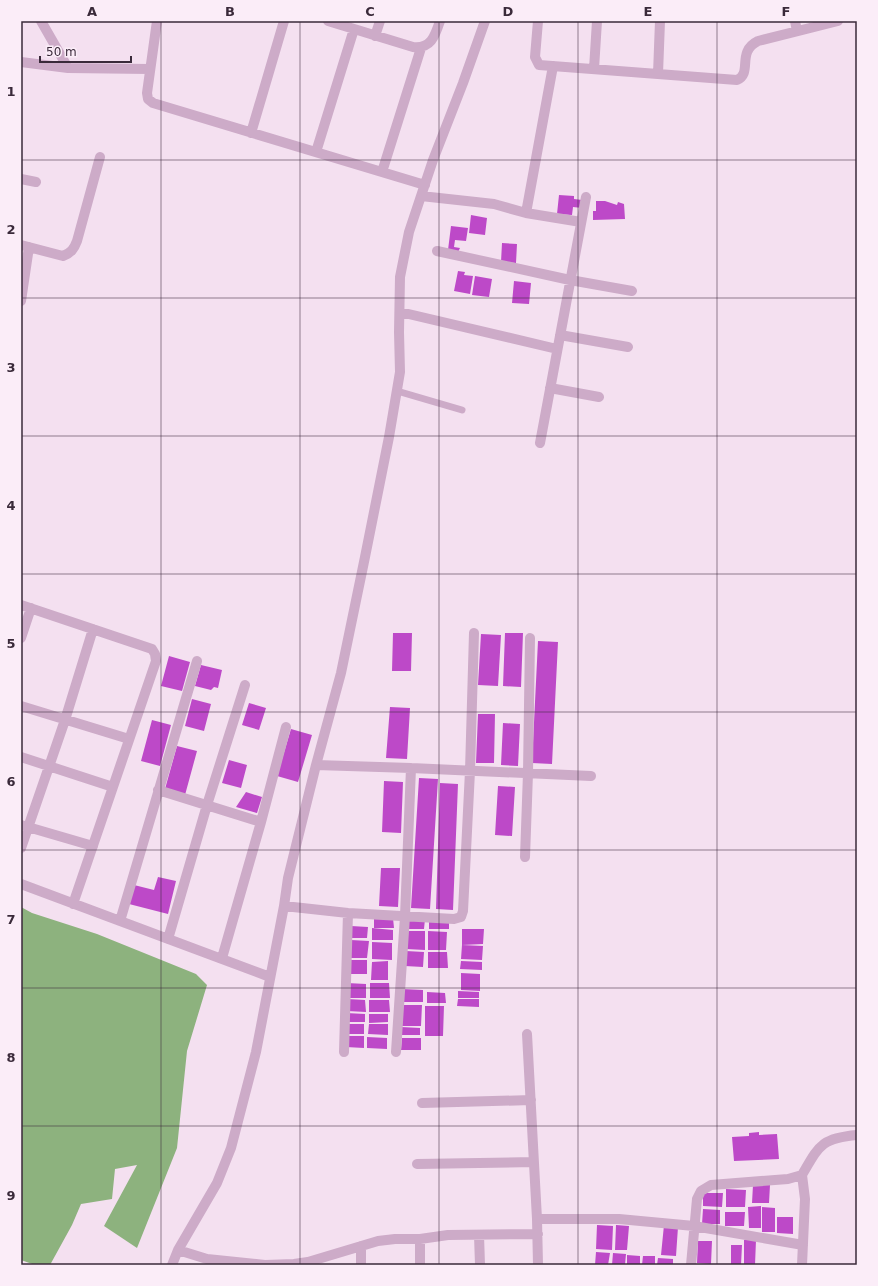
<svg xmlns="http://www.w3.org/2000/svg" width="878" height="1286" font-family="'DejaVu Sans',sans-serif">
<rect width="100%" height="100%" fill="#f4e0f0"/>
<path fill="#8db27e" d="M21,907L32,913L97,934L196,974L207,985L187,1051L177,1148L137,1248L104,1226L137,1165L115,1169L112,1199L81,1204L72,1225L50,1265H35L21,1260Z"/>
<path fill="#bd49c8" d="M559,195L574,196V199L582,200V208L573,207L572,215L557,214Z
M596,201H605L617,205L618,202L624,204L625,219L593,220V211H596Z
M471,215L487,218L485,235L469,233Z
M451,226L468,228L466,241L455,240L454,247L460,248L458,252L448,250Z
M502,243L517,244L516,263L501,262Z
M458,271L465,272L464,275L473,276L470,294L454,291Z
M475,276L492,279L489,297L472,295Z
M514,281L531,283L529,304L512,303Z
M393,633H412L411,671H392Z
M505,633H523L521,687L503,686Z
M481,634L501,635L498,686L478,685Z
M538,641L558,642L552,764L532,763Z
M169,656L190,662L182,691L161,686Z
M201,665L222,670L218,688L214,687L211,690L195,686Z
M192,699L211,704L204,731L185,726Z
M249,703L266,708L259,730L242,725Z
M390,707L410,708L407,759L386,758Z
M478,714H495L494,763H476Z
M152,720L171,725L160,766L141,761Z
M503,723L520,724L518,766L501,765Z
M291,729L312,735L298,782L277,776Z
M177,746L197,751L185,795L165,789Z
M229,760L247,765L241,788L222,783Z
M419,778L438,779L430,909L411,908Z
M384,781L403,782L401,833L382,832Z
M440,783L458,784L453,910L436,909Z
M498,786L515,787L512,836L495,835Z
M246,792L262,797L257,813L236,807Z
M381,868H400L398,907L379,906Z
M158,877L176,881L168,914L129,904L134,885L154,890Z
M374,917L393,918L394,928H374Z
M407,918L425,919L424,929H407Z
M429,919L449,920V929H429Z
M351,926L368,927L367,938H351Z
M372,928L393,930V940H372Z
M462,929H484L483,944L462,945Z
M407,931H425V950L406,949Z
M428,931L447,932L446,950H428Z
M351,940L369,941L367,958H350Z
M372,942L392,943V960L372,959Z
M462,945L483,946L482,960L461,959Z
M406,951L424,952L423,967L405,966Z
M428,952H447L448,968H428Z
M350,960H367V974H350Z
M388,961V980H371L372,962Z
M461,961L482,962V970L460,969Z
M461,973L480,974V991L461,990Z
M347,983L366,984V998H347Z
M370,983H389L390,998H370Z
M402,989L423,990V1002H402Z
M458,991L479,992V998H458Z
M427,992L445,993L446,1003H427Z
M347,999L365,1000L366,1012L347,1011Z
M458,999H479V1007L457,1006Z
M369,1000H389L390,1012H369Z
M403,1005H422L421,1026H402Z
M425,1006H444L443,1036H425Z
M346,1013L365,1014V1022H346Z
M369,1014H388V1022L369,1023Z
M347,1024H364V1034H347Z
M369,1024H388V1035L368,1034Z
M401,1027L420,1028V1035H401Z
M346,1036H364V1048L346,1047Z
M367,1037L387,1038V1049L367,1048Z
M402,1038H421V1050H401Z
M759,1132V1135L777,1134L779,1159L734,1161L732,1137L749,1136V1133Z
M753,1185H770L769,1203H752Z
M726,1189L746,1190L745,1207H726Z
M703,1193H723L722,1207L703,1206Z
M761,1206V1228H749L748,1207Z
M762,1207L775,1208V1232H762Z
M703,1209L720,1210V1224H702Z
M725,1212H745L744,1226H725Z
M777,1217H793V1234L777,1233Z
M597,1225L613,1226L612,1250L596,1249Z
M616,1225L629,1226L627,1250H615Z
M664,1225L678,1227L676,1256L661,1255Z
M744,1240H756L755,1265H744Z
M698,1241H712L711,1264L697,1263Z
M731,1245H742L741,1265H731Z
M596,1252L610,1253L608,1265H595Z
M613,1253L626,1254L625,1265H612Z
M627,1255L640,1256V1265H627Z
M643,1256H655V1265H642Z
M658,1258L673,1259V1265H657Z"/>
<g fill="none" stroke-linecap="round" stroke-linejoin="round">
<path stroke="#cdabc8" stroke-width="7" d="M397,391L462,410"/>
<path stroke="#cdabc8" stroke-width="10" d="M41,21L68,68
M157,21L147,93L148,99L153,103L425,185
M328,21L413,47C431,49 435,36 440,21
M538,21L535,57L539,65L737,80C753,73 736,52 758,41L838,21
M795,21L797,31
M375,36L380,21
M21,62L68,68L149,69
M594,69L597,21
M658,74L660,21
M251,133L284,21
M316,152L354,29
M382,172L421,48
M21,179L36,182
M421,196L494,204L526,213L581,222
M526,213L553,66
M21,245L63,256C71,253 74,249 77,241L100,157
M437,251L570,280L632,291
M21,301L29,247
M400,312L557,349
M560,335L628,347
M550,388L599,397
M540,443L586,197
M21,605L152,649L155,654L156,661L73,904
M21,638L31,608
M21,706L129,739
M21,757L113,787
M316,765L411,768L591,776
M158,790L261,822
M21,825L93,846
M21,848L65,720L93,629
M525,857L528,773L530,638
M21,884L270,977
M284,906L348,913L454,919L461,917L463,911L470,771L474,633
M120,921L197,661
M168,939L207,805L245,685
M222,958L261,822L286,727
M527,1034L537,1219L538,1265
M344,1052L348,913
M396,1052L405,916L411,768
M422,1103L531,1100
M417,1164L534,1162
M537,1219H619L694,1226L803,1245
M479,1235L480,1265
M361,1246V1265
M178,1250L207,1259L265,1265L294,1264L308,1262L378,1241L395,1239H420L448,1235L538,1234
M172,1265L178,1250L217,1183L231,1148L256,1052L284,906L288,878L316,765L341,673L365,557L389,437L400,372L399,332L400,277L409,232L433,160L463,83L485,21
M420,1265V1239
M691,1265L697,1199L701,1191L711,1185L788,1179L802,1175C819,1146 821,1138 857,1135
M802,1265L805,1199L802,1175"/>
</g>
<path fill="none" stroke="#3a2a3a" stroke-width="1" stroke-opacity="0.55" d="M161,21V1265M300,21V1265M439,21V1265M578,21V1265M717,21V1265M21,160H857M21,298H857M21,436H857M21,574H857M21,712H857M21,850H857M21,988H857M21,1126H857"/>
<rect width="878" height="1286" fill="none" stroke="#fbedf8" stroke-width="44"/>
<path d="M40 56v6h91v-6" fill="none" stroke="#3a2a3a" stroke-width="2"/>
<text x="46" y="56" font-size="12" fill="#3a2a3a" stroke="#fbedf8" stroke-width="3" paint-order="stroke">50 m</text>
<rect x="22" y="22" width="834" height="1242" fill="none" stroke="#3a2a3a" stroke-width="1.5"/>
<g font-size="13" text-anchor="middle" font-weight="bold" fill="#3a2a3a">
<text x="92" y="16">A</text>
<text x="230" y="16">B</text>
<text x="370" y="16">C</text>
<text x="508" y="16">D</text>
<text x="648" y="16">E</text>
<text x="786" y="16">F</text>
<text x="11" y="96">1</text>
<text x="11" y="234">2</text>
<text x="11" y="372">3</text>
<text x="11" y="510">4</text>
<text x="11" y="648">5</text>
<text x="11" y="786">6</text>
<text x="11" y="924">7</text>
<text x="11" y="1062">8</text>
<text x="11" y="1200">9</text>
</g>
</svg>
